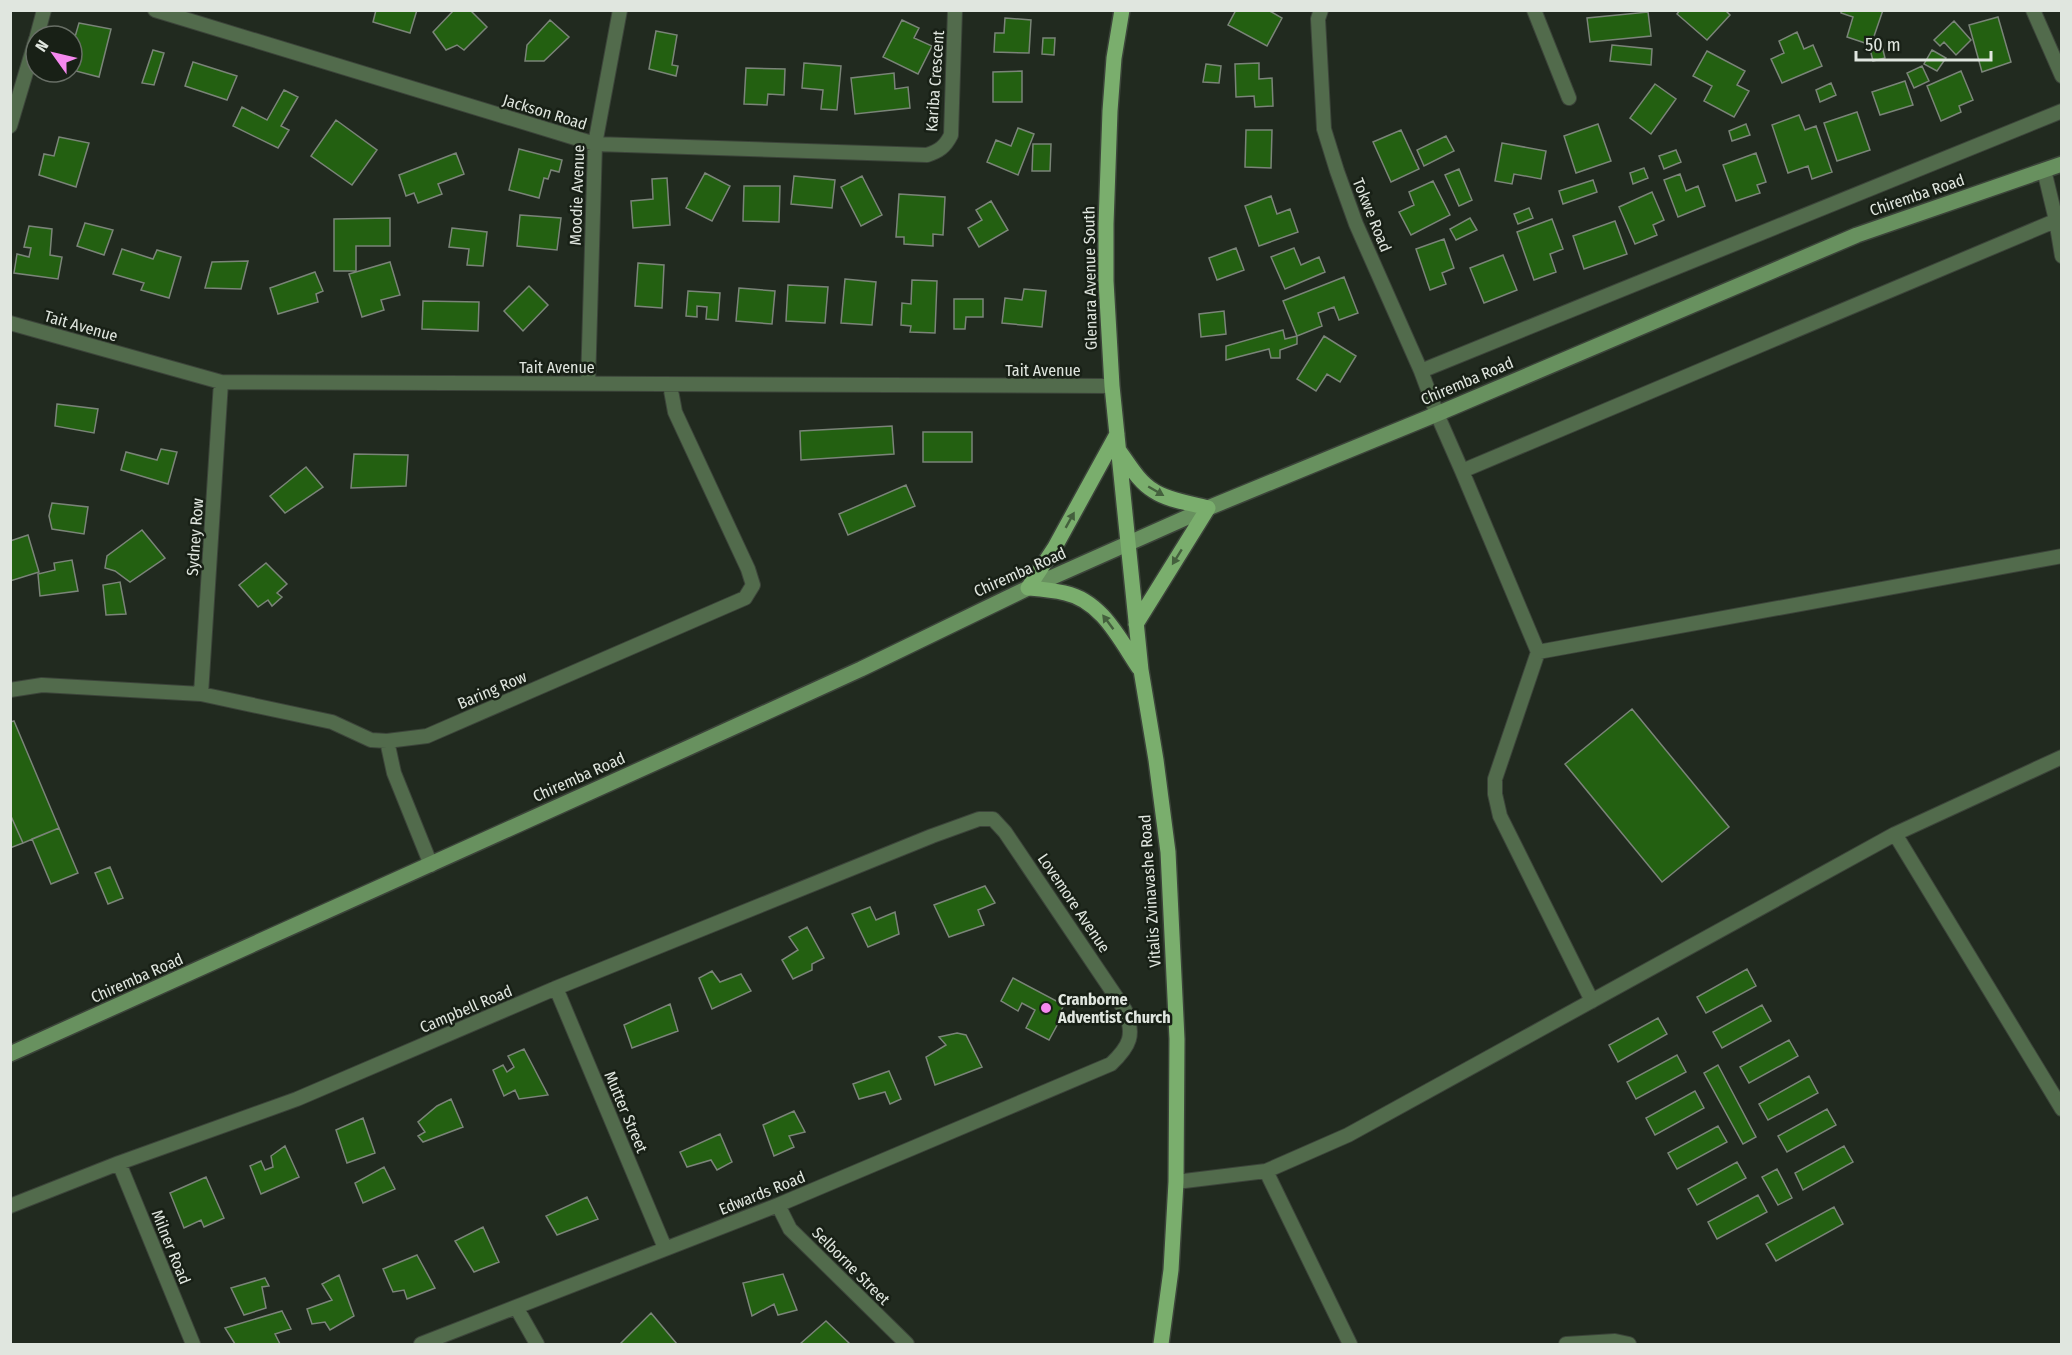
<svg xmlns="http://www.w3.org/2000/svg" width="2072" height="1355" font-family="'Fira Sans Condensed',sans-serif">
<rect width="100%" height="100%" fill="#212a1f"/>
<path fill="#236011" stroke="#7a8478" stroke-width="1.5" d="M376,10H417L410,33L373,22Z
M454,10H470L487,27L464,50L457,45L446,50L433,32Z
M1236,10H1268L1282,18L1267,46L1228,25Z
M1680,10H1725L1730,15L1707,40L1677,14Z
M1841,10H1883L1871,45L1847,37L1853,17L1841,13Z
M1648,12L1651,36L1590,42L1587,18Z
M1998,17L2011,62L1982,72L1969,25Z
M1005,18L1031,20L1029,53L994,52L995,33H1004Z
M550,20L569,37L544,61H525L527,45Z
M902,20L919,28L914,38L932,46L918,74L883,57Z
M1954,21L1971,40L1956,55L1944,42L1940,46L1934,40Z
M79,23L111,29L99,77L72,70V47Z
M656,31L677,35L672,65L678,66L676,76L649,69Z
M1797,32L1804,49L1813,45L1822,66L1782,83L1771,59L1784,53L1779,41Z
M1043,38H1055L1054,55L1042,54Z
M1612,45L1652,49L1651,65L1610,61Z
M1882,46L1885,58L1873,61L1870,49Z
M153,50L164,53L154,85L142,83Z
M1932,50L1946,58L1937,71L1924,64Z
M1707,51L1745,71L1737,85L1749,91L1734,117L1704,101L1712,86L1693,76Z
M193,62L237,76L227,100L185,86Z
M804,63L841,66L837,110L821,109L823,90L802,88Z
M1259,63V79L1272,78L1273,106L1255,107L1254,96L1236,97L1235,64Z
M1206,64L1221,66L1219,83L1203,82Z
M1922,66L1929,81L1914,88L1907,73Z
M746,68L785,69L784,95L768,94L767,105L744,104Z
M1022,71V102H993V72Z
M1961,71L1973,100L1959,106L1961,112L1941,121L1927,86Z
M894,73L895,89L908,87L910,108L855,114L851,78Z
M1905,81L1913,105L1880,115L1872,92Z
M1831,83L1836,95L1820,102L1816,90Z
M1655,84L1676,99L1651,134L1630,118Z
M284,90L298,97L281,126L289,130L278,148L233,126L242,107L267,120Z
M1857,112L1870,150L1837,161L1824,123Z
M1799,115L1805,130L1816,126L1832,172L1812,179L1808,166L1788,173L1772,125Z
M336,120L377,150L352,185L311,156Z
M1598,124L1611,161L1576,173L1564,136Z
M1746,124L1750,135L1732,141L1729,131Z
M1018,128L1034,134L1018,175L987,162L996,140L1011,146Z
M1246,130H1272L1271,168L1245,167Z
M1401,130L1419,169L1391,182L1373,142Z
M1446,136L1454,151L1424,166L1417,150Z
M59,137L89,143L76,187L39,175L44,154L54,156Z
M1502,143L1546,151L1541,179L1514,174L1512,184L1495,181Z
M1033,144H1051L1050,171H1032Z
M519,149L562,160L559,172L551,170L548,179L544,178L539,198L509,190Z
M1676,150L1681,162L1664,169L1659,156Z
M456,153L464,174L438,184L442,194L418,203L414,193L406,196L399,175Z
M1756,153L1766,182L1757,185L1760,193L1736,201L1723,165Z
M1644,168L1648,178L1633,184L1630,173Z
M1459,169L1472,200L1459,206L1445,175Z
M705,173L730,186L712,221L686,208Z
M1680,174L1686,191L1698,186L1705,206L1678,217L1664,180Z
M794,176L835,180L832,208L791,204Z
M862,176L882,215L861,226L841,187Z
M667,178L670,225L633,228L631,201L653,199L652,179Z
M1593,180L1597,192L1563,204L1559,191Z
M1433,181L1450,215L1411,235L1399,212L1414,205L1409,192Z
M744,186H780L779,222L743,221Z
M1652,192L1664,220L1653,225L1657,235L1635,244L1619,207Z
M899,194L945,197L943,235L933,234V246L904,244V237H896Z
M1271,196L1277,214L1290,209L1298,232L1259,246L1245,206Z
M991,201L1008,230L979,247L968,228L982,220L976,210Z
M1529,208L1533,218L1518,224L1514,214Z
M520,215L561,218L557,250L517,246Z
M390,218V246H356V271H334V219Z
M1470,218L1477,230L1456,240L1450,229Z
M1552,219L1563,249L1550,254L1556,272L1534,280L1517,232Z
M1615,221L1627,254L1584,269L1573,236Z
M85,223L113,230L104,255L77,246Z
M29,226L52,229L50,255L62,257L58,279L14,273L17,254L29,257L31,248L24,247Z
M452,228L487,232L483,266L467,265L469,249L449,247Z
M1444,239L1454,268L1442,273L1446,284L1430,290L1416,249Z
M1236,248L1244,270L1217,280L1209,258Z
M1294,248L1301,265L1319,257L1325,272L1285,289L1271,257Z
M122,249L153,259L157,250L181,257L169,298L141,290L144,283L113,274Z
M1503,255L1517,290L1484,303L1470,268Z
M248,261L241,289L205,288L212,262Z
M390,262L400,295L381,300L384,310L362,317L349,274Z
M638,263L664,265L662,308L635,306Z
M315,272L323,291L316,294L318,302L278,314L270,288Z
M1344,277L1358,313L1339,320L1334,307L1318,313L1322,326L1297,336L1283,301Z
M845,279L876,282L872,325L841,323Z
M912,280L937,281L935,333L910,332L911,326L901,325L902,303L911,304Z
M788,285L828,287L825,323L786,321Z
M529,286L548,305L523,331L504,311Z
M739,288L775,291L772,324L736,321Z
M1024,289L1046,291L1042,327L1002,323L1005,298L1022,300Z
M688,291L720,293L718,320L706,319L707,307L697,306V317L686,316Z
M954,299H983V317H966L965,329H954Z
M423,301L479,302L478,331L422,329Z
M1224,311L1226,334L1201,337L1199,314Z
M1283,330L1285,339L1297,336V344L1280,350V358H1271L1269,349L1226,360V346Z
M1324,336L1356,356L1340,382L1327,374L1316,391L1297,379Z
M57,404L98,409L94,433L55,426Z
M892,426L894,454L801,460L800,431Z
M923,432H972V462H923Z
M161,449L177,452L168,484L121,470L126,452L157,460Z
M354,454L408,455L406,486L351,488Z
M306,467L323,487L285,513L270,496Z
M906,485L915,506L848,535L839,514Z
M52,503L88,507L84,534L52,529L49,516Z
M142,530L165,558L130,582L115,571L105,568L107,556Z
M28,535L39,572L10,581V541Z
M72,560L78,591L40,596L38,574L55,570L54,563Z
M266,563L287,584L277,593L282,597L272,606L268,600L258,607L239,585Z
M120,582L126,614L106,615L103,585Z
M1632,709L1729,827L1662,882L1565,764Z
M14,721L59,828L23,843L10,814V722Z
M10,814L23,843L10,848Z
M59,828L78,873L51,884L32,839Z
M110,867L123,898L108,904L95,873Z
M985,886L995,903L978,910L984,925L949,937L934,905Z
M870,907L876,920L895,912L899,934L868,947L852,914Z
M807,927L824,958L812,964V970L793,979L782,960L798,950L789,937Z
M1747,969L1756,986L1706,1013L1697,997Z
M712,971L720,982L741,974L751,991L712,1009L699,978Z
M1013,978L1064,1005L1058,1016L1061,1018L1049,1040L1026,1028L1035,1010L1022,1003L1018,1011L1001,1001Z
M670,1004L678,1031L632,1048L624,1025Z
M1762,1005L1771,1021L1722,1048L1713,1032Z
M1658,1018L1667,1034L1618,1062L1609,1045Z
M957,1033L966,1035L982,1067L935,1085L926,1057L946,1045L939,1037Z
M1789,1040L1798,1056L1749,1083L1740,1067Z
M524,1049L548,1095L519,1099L515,1090L504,1096L493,1070L503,1065L507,1072L514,1067L508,1056Z
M1677,1055L1686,1072L1636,1099L1627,1082Z
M1718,1065L1756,1137L1743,1144L1704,1073Z
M889,1071L901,1099L890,1104L885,1092L859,1099L853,1084Z
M1809,1076L1818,1093L1768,1120L1759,1104Z
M1695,1091L1704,1108L1655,1135L1646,1118Z
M451,1099L463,1127L423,1142L418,1136L425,1132L418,1122L437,1106Z
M1827,1109L1836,1125L1787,1152L1778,1136Z
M794,1111L805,1132L789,1136L794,1147L774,1156L763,1125Z
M363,1118L375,1153L347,1163L336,1130Z
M1718,1126L1727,1142L1677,1169L1668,1153Z
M720,1134L732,1162L717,1170L711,1160L687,1167L680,1152Z
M285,1146L299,1177L261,1194L250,1166L261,1161L265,1170L273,1167L271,1156Z
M1844,1146L1853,1162L1803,1190L1795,1173Z
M1737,1162L1746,1178L1697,1205L1688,1189Z
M384,1167L395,1189L363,1203L355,1183Z
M1777,1169L1792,1198L1778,1205L1762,1177Z
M206,1177L224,1218L204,1227L201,1220L184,1228L170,1193Z
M1758,1195L1767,1212L1717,1239L1708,1222Z
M587,1197L598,1219L557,1235L546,1216Z
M1834,1207L1843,1224L1776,1261L1766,1244Z
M483,1227L499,1262L474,1272L455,1241Z
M417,1255L435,1288L407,1299L404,1290L393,1292L383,1269Z
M783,1274L797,1310L778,1315L774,1304L752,1316L743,1283Z
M339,1275L354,1316L330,1330L325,1322L312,1324L307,1309L332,1300L322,1284Z
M265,1278L269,1286L262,1287L266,1308L244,1315L231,1288Z
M282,1311L291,1329L275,1334L280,1344H235L225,1328Z
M651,1313L677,1344H620Z
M826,1321L850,1344H800Z"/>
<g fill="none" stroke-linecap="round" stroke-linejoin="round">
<defs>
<path id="minor" d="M155,10L595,144L927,155C939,151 945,147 951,135L955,10
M1321,10L1318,19L1324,129L1337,171L1356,224L1421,371L1437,414L1462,471L1538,652L1495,779V794L1500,816L1592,1001
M1534,10L1569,98
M2033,10L2062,76
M37,36L44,10
M10,126L36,39
M2044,170L2056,220L2062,256
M10,323L221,382L1112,386
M1421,371L2062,111
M588,384L595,144L620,10
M1462,471L2062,218
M1538,652L2062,556
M10,690L42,685L201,694L332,722L371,740L387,741L427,736L745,598L753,585L748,569L675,412L670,385
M201,694L221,382
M387,741L394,773L431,865
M1895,834L2062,1109
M556,988L665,1248
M119,1163L193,1344
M1266,1171L1350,1344
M1176,1182L1266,1171L1348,1135L1895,834L2062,757
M778,1205L790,1229L907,1344
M10,1206L119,1163L297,1099L556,988L932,836L979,819H993L1005,832L1125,1010C1135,1035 1130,1046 1111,1064L778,1205L421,1344
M516,1307L537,1344
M1566,1344L1615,1341L1629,1344"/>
<path id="secondary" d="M10,1054L690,747L861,669L1028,588L1208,508L1437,414L1857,235L2062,164"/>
<path id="primary" d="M1122,10L1114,58L1110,111L1106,224V281L1112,386L1141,670L1156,760L1168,852L1177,1039L1176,1182L1171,1270L1161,1344
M1117,434L1055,547L1028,588C1040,589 1053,590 1065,593C1102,601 1120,640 1139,668
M1120,452C1130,466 1139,482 1154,491C1169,501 1191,503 1208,508L1136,624"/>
</defs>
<use href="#minor" stroke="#3c443a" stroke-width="16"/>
<use href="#secondary" stroke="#3c443a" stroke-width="18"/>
<use href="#primary" stroke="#3c443a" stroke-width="18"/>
<use href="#minor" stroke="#526b4c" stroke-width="14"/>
<use href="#secondary" stroke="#68915f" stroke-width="15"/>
<use href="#primary" stroke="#7aae6d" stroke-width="15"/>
</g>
<defs><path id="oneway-solid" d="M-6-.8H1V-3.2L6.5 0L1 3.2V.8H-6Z" transform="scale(1.5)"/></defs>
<g fill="#44603d">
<use href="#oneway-solid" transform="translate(1156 491) rotate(30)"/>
<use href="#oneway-solid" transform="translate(1070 520) rotate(-61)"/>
<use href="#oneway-solid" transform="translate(1177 557) rotate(122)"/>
<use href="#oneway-solid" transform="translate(1108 622) rotate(-127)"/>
</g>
<circle fill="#f589ef" stroke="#182016" stroke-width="2" cx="1046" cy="1008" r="6"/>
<g text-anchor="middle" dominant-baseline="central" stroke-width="5" stroke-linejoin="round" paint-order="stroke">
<g font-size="16" fill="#e0e6df" stroke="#182016">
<text transform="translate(935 81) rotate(-86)">Kariba Crescent</text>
<text transform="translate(545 112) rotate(17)">Jackson Road</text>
<text transform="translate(577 195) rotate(-88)">Moodie Avenue</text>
<text transform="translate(1917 195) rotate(-19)">Chiremba Road</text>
<text transform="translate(1372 215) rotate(68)">Tokwe Road</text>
<text transform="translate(1090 278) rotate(-91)">Glenara Avenue South</text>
<text transform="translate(81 326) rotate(16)">Tait Avenue</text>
<text x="557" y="367">Tait Avenue</text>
<text x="1043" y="370">Tait Avenue</text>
<text transform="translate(1467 381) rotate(-23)">Chiremba Road</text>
<text transform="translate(195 537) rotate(-86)">Sydney Row</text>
<text transform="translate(1020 572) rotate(-24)">Chiremba Road</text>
<text transform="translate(492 690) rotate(-23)">Baring Row</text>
<text transform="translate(579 777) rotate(-24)">Chiremba Road</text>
<text transform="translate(1150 891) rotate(-94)">Vitalis Zvinavashe Road</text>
<text transform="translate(1074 903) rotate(56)">Lovemore Avenue</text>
<text transform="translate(137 978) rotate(-24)">Chiremba Road</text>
<text transform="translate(466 1009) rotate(-23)">Campbell Road</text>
<text transform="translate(626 1112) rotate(67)">Mutter Street</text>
<text transform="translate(762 1193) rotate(-22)">Edwards Road</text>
<text transform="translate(171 1247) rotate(68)">Milner Road</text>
<text transform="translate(851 1266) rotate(45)">Selborne Street</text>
</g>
<g font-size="16" font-weight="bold" fill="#e0e6df" stroke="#182016" text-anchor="start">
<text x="1058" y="999">Cranborne<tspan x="1058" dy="18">Adventist Church</tspan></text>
</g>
</g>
<rect width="2072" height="1355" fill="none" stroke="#e0e6df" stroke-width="24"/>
<g transform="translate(54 54) rotate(304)"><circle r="28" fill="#182016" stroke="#686f66" stroke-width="1.5"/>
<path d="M0-4.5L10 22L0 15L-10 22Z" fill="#f589ef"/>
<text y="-9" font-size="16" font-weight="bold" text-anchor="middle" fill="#e0e6df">N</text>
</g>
<path d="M1856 51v9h135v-9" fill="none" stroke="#e0e6df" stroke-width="3"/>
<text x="1865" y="51" font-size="18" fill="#e0e6df" stroke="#182016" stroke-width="4.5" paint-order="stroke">50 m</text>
</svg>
